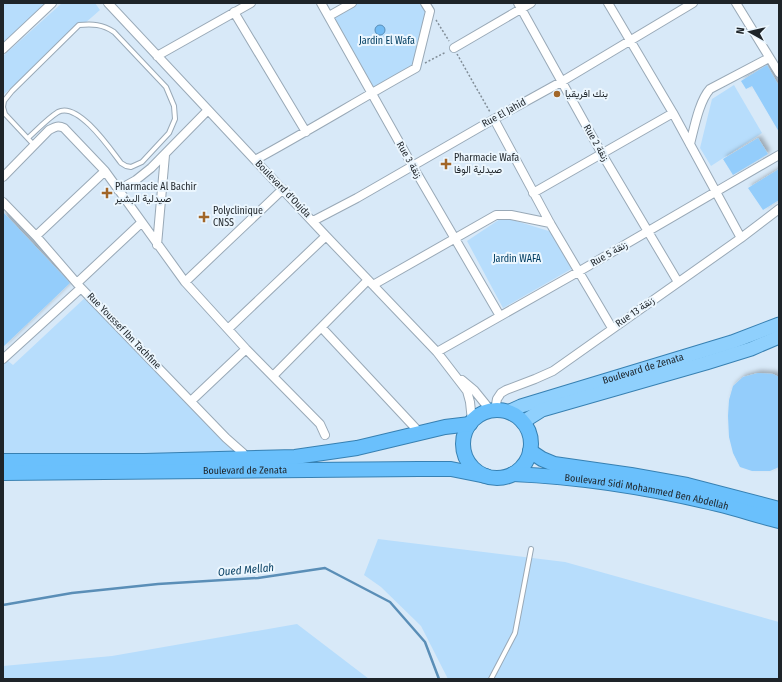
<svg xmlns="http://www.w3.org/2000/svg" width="782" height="682" font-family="'Fira Sans Condensed',Vazirmatn,sans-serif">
<defs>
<filter id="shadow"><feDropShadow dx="3" dy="-3" stdDeviation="2" flood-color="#0004"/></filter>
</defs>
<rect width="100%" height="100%" fill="#d8e9f8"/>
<path fill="#b7ddfc" d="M3,3H49L3,45Z
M62,3H95L100,10L3,95V56Z
M352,3H423L430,19L421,69L372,93L329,16Z
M734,85L762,133L711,166L700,148L712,99Z
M503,217L552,232L573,268L503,308L467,241Z
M88,295L237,453L3,456V357L13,365Z
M378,539L565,562L779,622V679H448L421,626L381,587L364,575Z
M297,624L369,679H3V666L112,656Z"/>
<path fill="#73bcf4" stroke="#5a8eb7" d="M375 30a5 5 0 1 1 10 0a5 5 0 1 1-10 0Z"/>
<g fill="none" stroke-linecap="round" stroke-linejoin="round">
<path stroke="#5a8eb7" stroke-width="2.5" d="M3,605L72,593L158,584L258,578L325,568L390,602L425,642L439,679"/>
</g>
<path fill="#94cdfb" filter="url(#shadow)" d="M767,65L779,86V132L752,86L746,89L741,81Z
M758,138L768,154L733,175L723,159Z
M779,169V200L763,210L748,188Z
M3,212L70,283L3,347Z
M758,373L773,374L779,377V467L770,471H752L740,467L733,453L729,437L728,416L729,400L733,386L743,377Z"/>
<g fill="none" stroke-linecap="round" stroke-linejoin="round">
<defs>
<path id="service" d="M28,138C37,130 47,119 58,112C78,101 111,150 121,163L126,166L131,167L142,162L169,133L175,119L174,106L166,87L114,32C102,24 93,24 79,25L12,91L4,101L3,107L5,114L34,145
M491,679L515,633L531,549"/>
<path id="minor" d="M108,3L326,236L437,352L467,391L470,402L472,421
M321,3L412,165L500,316
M518,3L602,154L678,282
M608,3L673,113L741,238
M736,3L779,73
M234,12L306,132
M329,16L352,3
M454,48L531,3
M3,49L52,3
M157,56L251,3
M494,119L550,223L612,328
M690,144C694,129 699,101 710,89L769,58
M255,160C310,130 362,98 416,68L430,11L425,3
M3,177L49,130C55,127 58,125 64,128L105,171L185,282L246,349L320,424L325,435
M118,190L136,180L151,168L208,110
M533,193L673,113
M3,202L36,236L81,288L226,438L243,453L246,458
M313,221L357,198L494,119L561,82L693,3
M36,236L105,171
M157,245L165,155
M185,282L283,189
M77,283L141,223
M373,285L496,215H511L550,223
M322,328L420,433
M228,329L326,236
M437,352L578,272L779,155
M3,359L81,288
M273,376L368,280
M462,380L474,390L491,411
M191,401L246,349
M495,410L497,399L501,393L506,390L535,379L553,371L741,238L779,209"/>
<g id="primary">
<path id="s1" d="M508,412L521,406L732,342L779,324"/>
<path d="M523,422L542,410L706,363L751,349L779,337"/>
</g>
<g id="trunk">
<circle cx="497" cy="444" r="34"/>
<path d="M530,451L542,459L554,464L631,475L687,485L779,509"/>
<path d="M3,461H144L295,457L357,448L445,427L470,424"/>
<path id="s2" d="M3,473L419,469H451L486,476"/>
<path id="s3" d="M513,474C581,477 651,488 717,504C738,509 759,516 779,521"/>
</g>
</defs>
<use href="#service" stroke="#99a9b7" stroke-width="6"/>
<use href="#minor" stroke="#99a9b7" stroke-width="10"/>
<use href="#primary" stroke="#3780b2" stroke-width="15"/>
<use href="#trunk" stroke="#3780b2" stroke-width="16"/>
<path stroke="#818d97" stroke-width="1.5" stroke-dasharray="2 2" stroke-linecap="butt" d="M436,20L449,41
M457,54L490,112
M425,63L446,52"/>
<use href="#service" stroke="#fff" stroke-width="4"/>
<use href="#minor" stroke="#fff" stroke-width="8"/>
<use href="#primary" stroke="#8fd0fd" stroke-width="13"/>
<use href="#trunk" stroke="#6ac0fc" stroke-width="14"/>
</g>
<g fill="#a26628" stroke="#ebf6fe" stroke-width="1.5">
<circle cx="557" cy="94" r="4"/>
<path d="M444 158h4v4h4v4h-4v4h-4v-4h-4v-4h4z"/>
<path d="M105 187h4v4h4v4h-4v4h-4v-4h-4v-4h4z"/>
<path d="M202 211h4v4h4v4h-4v4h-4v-4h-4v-4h4z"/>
</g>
<g text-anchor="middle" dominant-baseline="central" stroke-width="4" stroke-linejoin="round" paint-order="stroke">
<g font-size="10" fill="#013d61" stroke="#ebf6fe">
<text x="387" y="41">Jardin El Wafa</text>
<text x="517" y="259">Jardin WAFA</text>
</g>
<g font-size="10" fill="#1e2429" stroke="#ebf6fe" text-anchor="start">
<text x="565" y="94">بنك افريقيا</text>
<text x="454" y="158">Pharmacie Wafa<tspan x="454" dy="12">صيدلية الوفا</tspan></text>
<text x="115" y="187">Pharmacie Al Bachir<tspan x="115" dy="12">صيدلية البشير</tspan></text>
<text x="213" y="211">Polyclinique<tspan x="213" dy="12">CNSS</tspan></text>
</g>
<g font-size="10" fill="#1e2429" stroke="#ebf6fe">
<text transform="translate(504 113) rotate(-29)">Rue El Jahid</text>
<text transform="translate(596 143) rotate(60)">Rue 2 زنقة</text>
<text transform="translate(409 160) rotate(60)">Rue 3 زنقة</text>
<text transform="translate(283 189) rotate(46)">Boulevard d'Oujda</text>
<text transform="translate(609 254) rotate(-30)">Rue 5 زنقة</text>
<text transform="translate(635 312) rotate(-35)">Rue 13 زنقة</text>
<text transform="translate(124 331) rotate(46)">Rue Youssef Ibn Tachfine</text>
<text stroke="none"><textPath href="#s1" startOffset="142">Boulevard de Zenata</textPath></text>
<text stroke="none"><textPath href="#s2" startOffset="242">Boulevard de Zenata</textPath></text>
<text stroke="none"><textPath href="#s3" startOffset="135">Boulevard Sidi Mohammed Ben Abdellah</textPath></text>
</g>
<g font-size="11" font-style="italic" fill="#003a5e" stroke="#ebf6fe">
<text transform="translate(246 570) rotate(-5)">Oued Mellah</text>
</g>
</g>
<rect width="782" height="682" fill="none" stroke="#1e2429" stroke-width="8"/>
<g transform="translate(750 32) rotate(278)" stroke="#ebf6fe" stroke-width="3" paint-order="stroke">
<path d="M0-3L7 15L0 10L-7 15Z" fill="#1e2429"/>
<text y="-6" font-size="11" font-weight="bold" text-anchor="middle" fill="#1e2429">N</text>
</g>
</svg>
